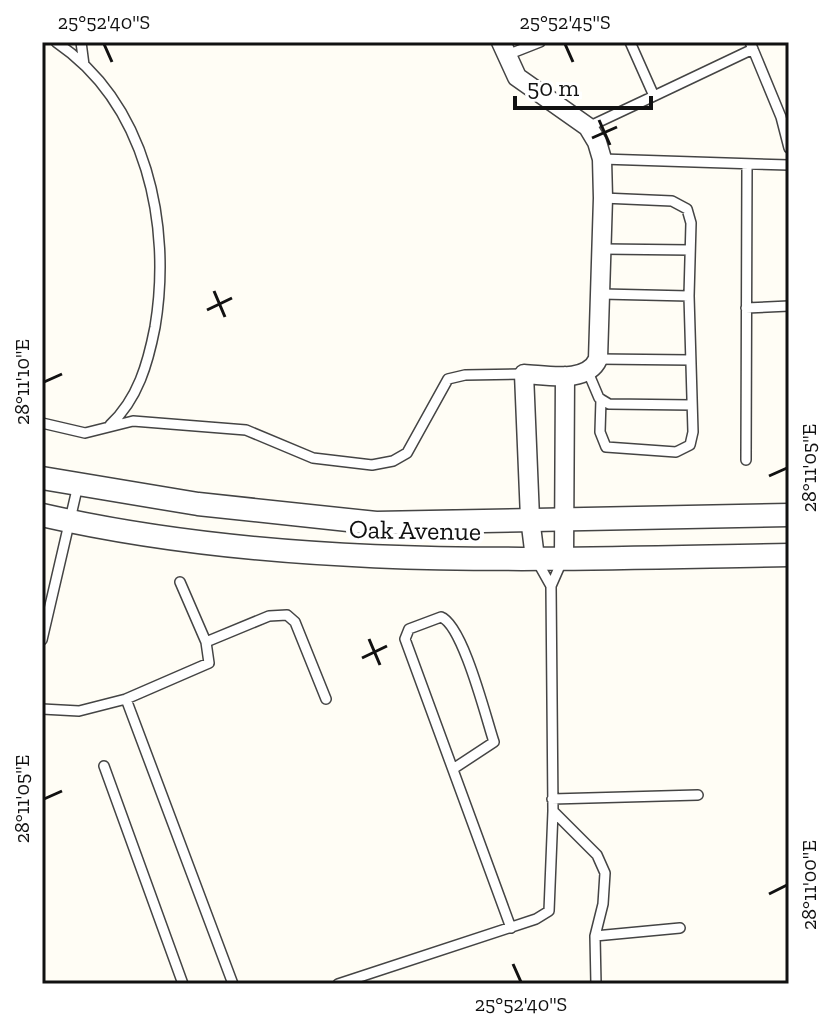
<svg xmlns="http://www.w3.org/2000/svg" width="831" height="1026" font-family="'Zilla Slab',serif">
<rect width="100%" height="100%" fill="#fffdf5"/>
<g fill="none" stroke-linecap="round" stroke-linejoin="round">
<defs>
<path id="service" d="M56,42C147,104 172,225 155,327C148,363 138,399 110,425
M81,42L84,65
M750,42L781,117L789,148
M507,55L540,42
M654,96L753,49
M588,127L654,96L630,42
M602,159L789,165
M603,249L690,250
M602,294L689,296
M746,308L789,306
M598,359L690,360
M588,372L599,398L609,404L692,405
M601,399L600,432L606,447L676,452L690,445L693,432L689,296L691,223L687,209L672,201L603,198
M42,423L85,433L133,421L246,430L313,458L372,465L393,461L407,453L448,379L465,375L524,374
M746,460L747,165
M537,561L551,586
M180,582L206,642L209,663L126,699L233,984
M42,640L78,485
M206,642L269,616L287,615L295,622L326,699
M42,709L79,711L126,699
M104,766L183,984
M453,769L494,742C486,718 463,625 441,617L409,629L405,639L511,928
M552,799L698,795
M553,811L597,855L605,873L603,904L595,936L596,984
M595,936L680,928
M338,984L536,919L549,911L553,811L551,586L562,561"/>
<path id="minor" d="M501,42L517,77L588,127L597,142L602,159L603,198L598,359C587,384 547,375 524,374L530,518L535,558
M564,558L565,376"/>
<path id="tertiary" d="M42,478L198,504L376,523L789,515
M42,515C288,571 539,559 789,555"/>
</defs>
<use href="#service" stroke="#444" stroke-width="12"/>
<use href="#minor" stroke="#444" stroke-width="21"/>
<use href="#tertiary" stroke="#444" stroke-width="25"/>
<use href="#service" stroke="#fff" stroke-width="9"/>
<use href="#minor" stroke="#fff" stroke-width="18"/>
<use href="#tertiary" stroke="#fff" stroke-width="22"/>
</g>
<path fill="none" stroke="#111" stroke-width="3" d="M104,44L112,62M565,44L573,62M599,120L610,145M592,138L617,127M214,291L225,317M207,310L232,298M44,382L62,374M769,476L787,468M369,639L380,665M362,658L387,646M44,799L62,791M769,894L787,885M513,964L521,982"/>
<g text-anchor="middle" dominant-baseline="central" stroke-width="8" stroke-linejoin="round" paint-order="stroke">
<g font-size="26" fill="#111" stroke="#fff">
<text transform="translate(415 530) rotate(1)">Oak Avenue</text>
</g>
</g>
<rect width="831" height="1026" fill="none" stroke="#ffffff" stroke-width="88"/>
<path d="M515 96v12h136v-12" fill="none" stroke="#111111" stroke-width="4"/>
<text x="527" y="96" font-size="24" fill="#111111" stroke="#ffffff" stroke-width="6" paint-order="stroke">50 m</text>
<rect x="44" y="44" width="743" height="938" fill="none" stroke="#111" stroke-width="3"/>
<g font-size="20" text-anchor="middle" fill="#111">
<text x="104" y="29">25°52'40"S</text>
<text x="565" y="29">25°52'45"S</text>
<text transform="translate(22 382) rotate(-90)" y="7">28°11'10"E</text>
<text transform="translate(809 468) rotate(-90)" y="7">28°11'05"E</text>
<text transform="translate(22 799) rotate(-90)" y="7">28°11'05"E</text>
<text transform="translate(809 885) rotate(-90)" y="7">28°11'00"E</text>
<text x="521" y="1011">25°52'40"S</text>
</g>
</svg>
